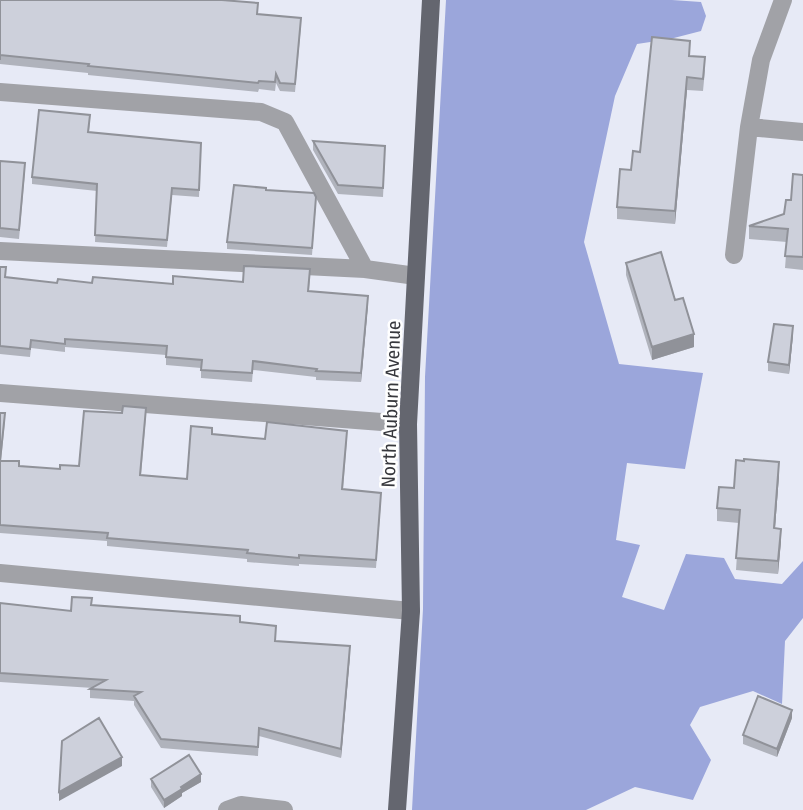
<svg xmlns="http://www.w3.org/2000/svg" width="803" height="810" font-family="'Fira Sans Condensed',sans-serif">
<rect width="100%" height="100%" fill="#e7eaf6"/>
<path fill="#9ba6db" d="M446,0H672L701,2L706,16L701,31L670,39L637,44L615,96L584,242L619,364L703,373L685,469L627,463L616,540L640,545L622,597L664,610L686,554L724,558L735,579L782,584L803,561V618L785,641L782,704L753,691L700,707L690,725L711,760L693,800L635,787L586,810H412L423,609L425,377Z"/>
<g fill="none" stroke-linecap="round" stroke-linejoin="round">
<path stroke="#a1a2a7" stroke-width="18" d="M783,0L761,60L749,127L803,132
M0,92L261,112L285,122L365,269
M0,251L365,269L416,276
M734,255L749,127
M0,393L408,424
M0,573L411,611
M227,810L241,805L284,810"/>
<path stroke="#64666f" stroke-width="18" d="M397,810L411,611L408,424L431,0"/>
</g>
<path fill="#b0b3bc" d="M0,0L258,14L301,26L295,92L280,91L276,83L275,91L259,89L258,92L88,75V73L0,64V69Z
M690,56L705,70L703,91L687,90L675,224L617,219V207L631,170Z
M90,122L89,132L201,143L199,197L172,195L167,247L95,242L97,191L32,184V177Z
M313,141L385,155L383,197L338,194L313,150Z
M0,161L25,172L19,239L0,237Z
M803,175V270L785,268L787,242L749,239V226L784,214Z
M266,190L316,204L312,255L227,249V242Z
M626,263L675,300L694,347L652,360L626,275Z
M0,267L6,277L57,283L173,284L243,282L310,278L309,291L368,304L361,382L316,380V377L253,370L252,382L201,378V368L166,365V355L65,347V352L31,348L30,357L0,354Z
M793,335L789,374L768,371V362Z
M0,413L5,421L1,461L19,466L60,469L79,466L146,416L141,475L187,479L212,434L265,439H347L343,489L381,501L376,568L299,564V566L247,562V559L107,546V541L0,533Z
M779,475L775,528L781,541L778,574L736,570L739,523L717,521V508L734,488Z
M0,603L71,611L92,605L240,622L276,641L350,655L341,758L259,736L258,756L161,748L134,705V701L90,698V689L93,688L0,682Z
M792,718L777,757L743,744V735Z
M151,779L201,782L182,793V796L164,808L151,787Z"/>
<path fill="#909299" d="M687,77V90L675,224V211Z
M368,296V304L361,382V373Z
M793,326V335L789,374V365Z
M694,334V347L652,360V347Z
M779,462V475L774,541V528Z
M781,529V541L778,574V561Z
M350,646V655L341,758V749Z
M792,710V718L777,757V749Z
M122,757V766L59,801V792Z
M201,774V782L182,793V796L164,808V800L181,787Z"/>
<path fill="#cdd0db" stroke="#909299" stroke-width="2" d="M0,0H222L258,3L257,14L301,18L295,84L280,83L276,74L275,82L259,81L258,83L88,66L89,64L0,55V60Z
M652,37L690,41L689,56L705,57L703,79L687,77L675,211L617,207L620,169L631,170L633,151L640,152Z
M39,110L90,115L88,132L201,143L199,190L172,188L167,240L95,235L97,184L32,177Z
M313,141L385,146L383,188L338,185Z
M0,161L25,163L19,230L0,228Z
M793,174L803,175V257L785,256L788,229L749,226L784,214L786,200H791Z
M234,185L266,188V190L314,193L316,197L312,248L227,242Z
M661,252L675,300L683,298L694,334L652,347L626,263Z
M244,266L310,269L308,291L368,296L361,373L316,371L317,369L253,361L252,373L201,370L202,360L166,357L167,346L65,339V344L31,340L30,349L0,346V267H6L5,277L57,283L58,279L92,283L93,277L173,284V276L243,282Z
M774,324L793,326L789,365L768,362Z
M123,406L146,408L140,475L187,479L191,426L212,428V434L265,439L267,422L347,431L342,489L381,493L376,560L299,555V558L247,553L248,550L107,538L108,533L0,525V413H5L0,461H19V466L60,469V465L79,466L84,411L122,413Z
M744,459L779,462L774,528L781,529L778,561L736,558L740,510L717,508L719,487L734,488L736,460L744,461Z
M72,597L92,598L91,605L240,616V622L276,626L275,641L350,646L341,749L259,728L258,747L161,739L134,696L141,692L90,689L106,680L0,673V603L71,611Z
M758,696L792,710L777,749L743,735Z
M99,718L122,757L59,792L62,741Z
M189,755L201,774L181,787L182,789L164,800L151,779Z"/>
<g text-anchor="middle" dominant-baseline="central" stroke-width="5" stroke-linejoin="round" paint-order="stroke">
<g font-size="19" fill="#37383d" stroke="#fff">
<text transform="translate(391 404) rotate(-88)">North Auburn Avenue</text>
</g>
</g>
</svg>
